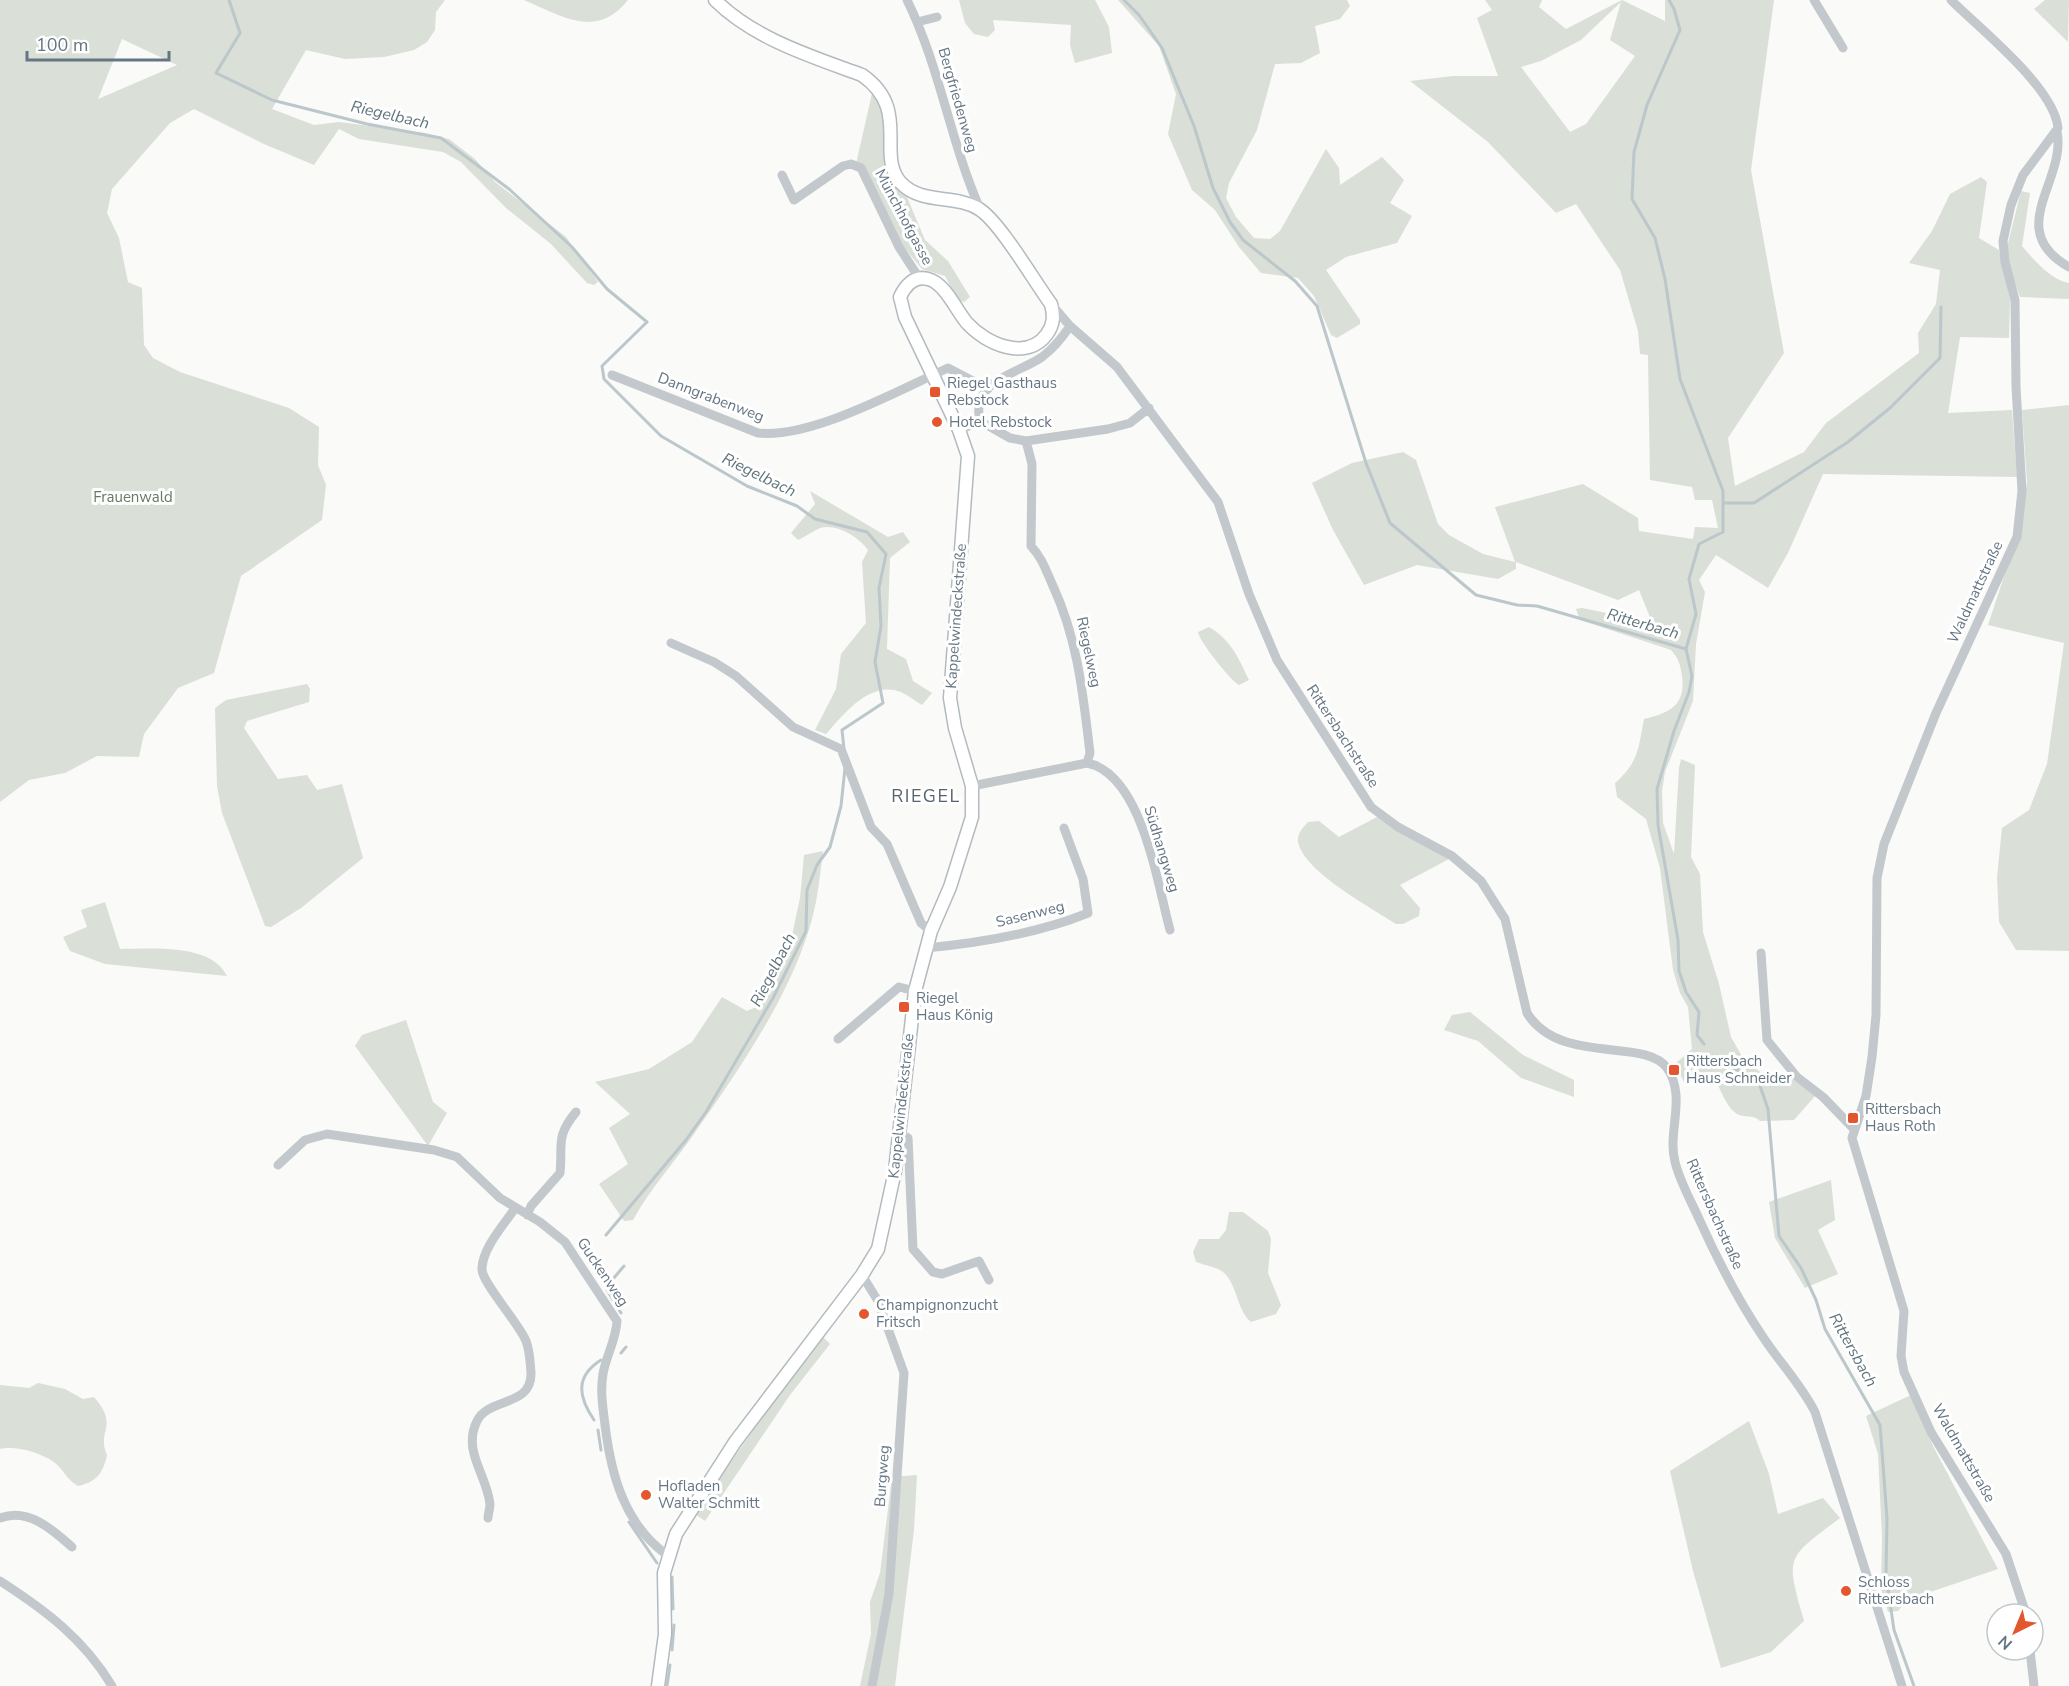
<svg xmlns="http://www.w3.org/2000/svg" width="2069" height="1686" font-family="'Nunito Sans',sans-serif">
<rect width="100%" height="100%" fill="#fafaf8"/>
<path fill="#dadfd7" fill-rule="evenodd" d="M0,0H445L436,12L435,30L427,42L414,50L384,57L345,59L306,50L272,109L314,125L339,122L425,133L449,139L475,159L495,182L566,237L598,282L594,285L587,283L551,244L506,208L461,162L443,152L359,139L339,129L314,165L264,144L194,109L170,123L112,189L107,213L119,238L128,282L142,288L144,345L153,358L180,372L289,408L319,427L318,465L326,485L322,520L241,576L214,673L178,688L144,734L139,757L97,756L65,773L29,780L0,802ZM122,39L177,65L98,99Z
M524,0H628C596,40 562,16 524,0Z
M959,0H1095L1109,27L1112,53L1075,63L1070,45L1071,25L993,20L995,30L988,37L974,34L965,23Z
M1118,0H1347L1350,6L1340,19L1315,26L1320,53L1301,63L1275,64L1257,130L1229,183L1226,198L1236,217L1254,238L1270,239L1280,231L1326,149L1339,168L1340,185L1382,157L1404,180L1390,203L1412,216L1397,243L1346,257L1326,270L1360,320V324L1337,338L1331,335L1314,296L1298,278L1261,273L1239,247L1215,210L1192,190L1168,134L1176,94L1159,46Z
M1485,0H1542L1539,7L1566,29L1622,0L1665,21V0H1774L1751,170L1784,353L1728,438L1735,486L1804,452L1826,423L1919,353L1918,333L1936,304L1940,270L1909,263L1932,231L1950,194L1981,177L1987,182L1979,238L1999,250L2010,299L2009,338L1960,337L1948,413L2012,410L2017,477L1823,474L1788,553L1768,588L1716,555L1699,580L1705,592L1696,644L1693,701L1665,772L1662,791L1663,823L1674,854L1679,768L1681,759L1695,765L1691,857L1700,874L1703,932L1719,984L1731,1037L1743,1058L1769,1079H1792L1815,1096L1794,1120L1760,1121C1753,1114 1745,1118 1737,1114C1727,1108 1721,1091 1716,1081L1684,1082L1675,1064L1692,1049L1688,1007L1680,993L1673,970L1660,868L1646,819L1617,797L1615,783C1639,762 1638,749 1644,719C1670,713 1686,705 1682,676C1680,664 1679,659 1671,650L1580,620L1576,609L1582,608L1652,622L1639,590L1618,600L1516,562V569L1498,579L1417,565L1364,585L1333,530L1312,483L1352,463L1403,452L1416,460L1438,524L1449,535L1483,554L1515,562L1495,507L1583,484L1638,518L1639,531L1693,539L1695,527L1718,528L1712,500H1695L1692,487L1650,480L1648,355L1640,354L1638,331L1620,270L1576,204L1556,213L1488,142L1410,81L1453,76H1498L1477,18L1492,10ZM1621,2L1610,40L1635,56L1586,124L1570,132L1521,67L1541,61L1581,40Z
M2045,0H2069L2068,42L2034,9Z
M873,89L882,104L904,190L925,240L948,261L970,297L964,302L958,300L945,276L922,269L902,245L856,164Z
M2021,191L2030,193L2022,246C2033,259 2051,280 2069,283V299L2020,297L2011,273L2007,247Z
M2069,405V951L2016,950L1999,922L1997,877L2002,828L2029,810L2047,764L2064,643L1988,625L2017,537L2027,483L2022,410Z
M810,491L888,537L903,532L910,542L890,558L887,649L906,659L913,681L932,693L922,705C915,701 908,695 901,692C870,680 844,714 826,734L815,730L836,689L841,654L866,623L862,562L868,550C859,537 836,523 820,528C813,531 805,537 798,540L791,533L815,504Z
M1209,627C1231,640 1238,657 1249,680L1239,685C1231,681 1199,641 1198,632Z
M307,684L310,689L309,702L247,721L244,728L278,779L307,775L317,790L342,784L363,858L301,908L271,927L265,926L222,813L217,786L215,708L226,700Z
M1377,817L1449,859L1400,885L1420,908L1419,916L1403,924H1396C1372,908 1304,872 1298,842C1297,833 1303,828 1308,822L1319,821L1339,837Z
M823,851C820,874 818,898 812,919C792,994 738,1071 694,1134C674,1163 650,1189 633,1220L624,1221L599,1184L628,1164L609,1128L630,1114L595,1082L649,1069L692,1042L722,997L747,1011L756,1007L791,940L800,898L804,855Z
M105,902L120,949C151,949 211,943 227,976L105,964L70,951L63,937L87,927L81,910Z
M1470,1012L1523,1055L1574,1080V1097L1521,1078L1478,1041L1444,1030L1452,1015Z
M406,1020L433,1102L447,1113L428,1146L355,1046L362,1035Z
M1831,1180L1835,1220L1818,1230L1838,1274L1805,1288L1775,1238L1769,1202Z
M1229,1212H1243L1268,1231L1271,1239L1268,1273L1281,1305L1276,1314L1251,1322C1236,1309 1238,1285 1223,1272C1217,1267 1204,1265 1196,1262L1193,1252L1199,1239H1219L1226,1230Z
M823,1337L830,1344L790,1395L705,1521L695,1514L782,1388Z
M38,1383L65,1389L83,1399L94,1397C120,1427 96,1430 107,1455C103,1474 96,1482 78,1486C67,1480 64,1470 55,1463C43,1453 15,1445 0,1449V1385L29,1388Z
M1911,1395L1933,1446L1998,1569L1907,1600L1898,1611L1888,1612L1881,1589L1882,1537L1878,1454L1866,1416Z
M1749,1421L1769,1474L1778,1514L1823,1498L1840,1518C1786,1559 1785,1555 1804,1621L1771,1652L1721,1668L1693,1571L1670,1471Z
M917,1475L914,1530L895,1686H860L871,1634L870,1602L880,1573L892,1477Z"/>
<g fill="none" stroke-linecap="round" stroke-linejoin="round">
<path stroke="#bbc7cb" stroke-width="3" d="M229,0L240,33L216,73L272,100L367,124L441,138L509,189L572,247L607,289L647,322L602,366L604,379L661,436L747,486L797,506L815,519L867,532L886,554L879,588L881,626L875,662L883,703L842,730L844,749
M1124,0L1139,15L1162,48L1194,126L1213,188L1230,222L1243,240L1295,281L1317,306L1366,463L1390,523L1476,595L1517,605L1537,606L1686,649L1692,676L1689,692L1674,731L1657,789L1658,825L1678,940L1679,971L1686,992L1699,1012L1697,1035L1704,1044
M1669,0L1674,9L1680,30L1647,105L1634,152L1632,199L1655,238L1665,279L1680,379L1723,491V532L1699,544L1689,579L1696,614L1686,649
M1724,503H1754L1848,442L1890,408L1940,358L1941,307
M1713,1056L1716,1061L1748,1074L1759,1083L1768,1109L1779,1236L1801,1268L1816,1300L1825,1329L1880,1425L1887,1518L1886,1575L1894,1630L1914,1686
M606,1235L686,1140L706,1112L773,998L806,931L807,890L817,865L830,847L841,806L845,768
M621,1313L607,1290V1286L624,1266
M621,1353L626,1347
M594,1420C579,1398 574,1377 601,1360
M598,1430L601,1450
M629,1522L657,1563
M672,1577L673,1609
M672,1650L674,1625
M667,1686L670,1665"/>
<defs>
<path id="secondary" d="M658,1686L665,1634L664,1573L676,1534L735,1442L862,1275L878,1249L895,1171L915,991L931,931L950,887L972,817V786L955,728L950,698L968,456L959,430L905,317L900,297C905,286 914,275 928,279C945,283 956,310 967,323C986,344 1027,362 1047,334C1054,324 1054,316 1051,304C1034,281 1000,222 979,209C955,194 922,205 901,183C875,154 912,110 862,75C813,57 754,39 715,0"/>
</defs>
<use href="#secondary" stroke="#b3babf" stroke-width="15"/>
<path stroke="#c3c8cc" stroke-width="9" d="M907,0C940,67 950,141 980,209
M1814,0L1843,48
M1951,0C1980,29 2054,87 2058,128L2023,175L2011,205L2003,241L2005,262L2015,300L2016,387L2022,491L2017,537L1936,713L1884,844L1877,878L1876,1015L1872,1057L1866,1096L1852,1138L1904,1311L1901,1356L1904,1372L1931,1432L2006,1554L2026,1614
M917,22L937,17
M2057,132C2067,180 2003,230 2069,267
M782,175L794,200L843,166L851,164L861,168L899,247L919,278
M1052,305L1070,326L1117,367L1218,502L1249,594L1277,660L1371,807L1398,827L1452,856L1481,881L1505,919L1527,1013C1560,1066 1645,1037 1667,1068C1687,1097 1667,1131 1675,1162C1680,1182 1691,1201 1700,1221C1718,1261 1738,1300 1763,1337C1780,1363 1800,1383 1815,1412L1902,1686
M612,375L758,433C811,439 899,390 948,368L988,389
M980,421C970,380 1018,374 1042,357C1054,348 1062,338 1070,326
M959,430L980,421L1010,438L1026,441L1108,429L1130,423L1149,408
M671,643L714,662L736,676L793,727L841,749L871,827L887,844L921,923L931,931
M1087,763C1142,774 1157,883 1170,930
M972,786L1087,763L1090,753C1083,695 1078,640 1053,586C1046,571 1043,559 1031,546L1032,464L1026,441
M926,948C979,943 1039,933 1088,913L1083,879L1064,828
M1761,953L1767,1040L1797,1077L1823,1097L1853,1128
M838,1039L899,987L915,991
M901,1134L908,1138L913,1249L933,1272L942,1274L979,1261L989,1280
M278,1165L305,1140L327,1134L434,1150L457,1157L500,1198L540,1222L565,1242L617,1321C616,1340 606,1356 603,1374C600,1391 603,1408 605,1425C611,1474 624,1524 667,1555
M527,1215L531,1206L560,1173C563,1145 555,1137 576,1112
M862,1275L878,1301L904,1373L889,1594L872,1686
M0,1518C28,1507 53,1530 72,1547
M488,1518C488,1514 490,1509 490,1504C487,1475 462,1451 477,1421C489,1397 532,1407 531,1373C530,1362 530,1351 526,1341C519,1323 480,1281 482,1268C483,1247 504,1225 515,1208
M0,1581C45,1610 84,1639 112,1686
M2030,1650L2034,1686"/>
<use href="#secondary" stroke="#fff" stroke-width="12"/>
</g>
<g fill="#e4572e" stroke="#fff" stroke-width="2">
<rect x="929" y="386" width="12" height="12" rx="3"/>
<circle cx="937" cy="422" r="6"/>
<rect x="898" y="1001" width="12" height="12" rx="3"/>
<rect x="1668" y="1064" width="12" height="12" rx="3"/>
<rect x="1847" y="1112" width="12" height="12" rx="3"/>
<circle cx="864" cy="1314" r="6"/>
<circle cx="646" cy="1495" r="6"/>
<circle cx="1846" cy="1591" r="6"/>
</g>
<g text-anchor="middle" dominant-baseline="central" stroke-width="6" stroke-linejoin="round" paint-order="stroke">
<g font-size="15" fill="#657683" stroke="#fff">
<text transform="translate(958 100) rotate(74)">Bergfriedenweg</text>
<text transform="translate(904 217) rotate(62)">Münchhofgasse</text>
<text transform="translate(711 397) rotate(21)">Danngrabenweg</text>
<text transform="translate(1975 592) rotate(-65)">Waldmattstraße</text>
<text transform="translate(956 616) rotate(-86)">Kappelwindeckstraße</text>
<text transform="translate(1089 652) rotate(78)">Riegelweg</text>
<text transform="translate(1343 736) rotate(57)">Rittersbachstraße</text>
<text transform="translate(1162 849) rotate(73)">Südhangweg</text>
<text transform="translate(1030 914) rotate(-14)">Sasenweg</text>
<text transform="translate(901 1106) rotate(-84)">Kappelwindeckstraße</text>
<text transform="translate(1715 1214) rotate(66)">Rittersbachstraße</text>
<text transform="translate(603 1272) rotate(56)">Guckenweg</text>
<text transform="translate(1964 1453) rotate(60)">Waldmattstraße</text>
<text transform="translate(882 1476) rotate(-86)">Burgweg</text>
</g>
<g font-size="15" fill="#657683" stroke="#fff" text-anchor="start">
<text x="947" y="383">Riegel Gasthaus<tspan x="947" dy="17">Rebstock</tspan></text>
<text x="949" y="422">Hotel Rebstock</text>
<text x="916" y="998">Riegel<tspan x="916" dy="17">Haus König</tspan></text>
<text x="1686" y="1061">Rittersbach<tspan x="1686" dy="17">Haus Schneider</tspan></text>
<text x="1865" y="1109">Rittersbach<tspan x="1865" dy="17">Haus Roth</tspan></text>
<text x="876" y="1305">Champignonzucht<tspan x="876" dy="17">Fritsch</tspan></text>
<text x="658" y="1486">Hofladen<tspan x="658" dy="17">Walter Schmitt</tspan></text>
<text x="1858" y="1582">Schloss<tspan x="1858" dy="17">Rittersbach</tspan></text>
</g>
<g font-size="15" fill="#687a64" stroke="#fff">
<text x="133" y="497">Frauenwald</text>
</g>
<g font-size="16" font-style="italic" fill="#60757c" stroke="#fff">
<text transform="translate(390 115) rotate(13)">Riegelbach</text>
<text transform="translate(759 475) rotate(26)">Riegelbach</text>
<text transform="translate(1643 624) rotate(16)">Ritterbach</text>
<text transform="translate(773 970) rotate(-63)">Riegelbach</text>
<text transform="translate(1853 1350) rotate(61)">Rittersbach</text>
</g>
<g font-size="18" letter-spacing="1.5" fill="#57646e" stroke="#fff">
<text x="926" y="796">RIEGEL</text>
</g>
</g>
<g transform="translate(2015 1632) rotate(223)"><circle r="28" fill="#ffffff" stroke="#c1c8cd" stroke-width="1.5"/>
<path d="M0-4.5L10 22L0 15L-10 22Z" fill="#e4572e"/>
<text y="-9" font-size="16" font-weight="bold" text-anchor="middle" fill="#657683">N</text>
</g>
<path d="M27 51v9h142v-9" fill="none" stroke="#657683" stroke-width="3"/>
<text x="36" y="51" font-size="18" fill="#657683" stroke="#ffffff" stroke-width="4.5" paint-order="stroke">100 m</text>
</svg>
